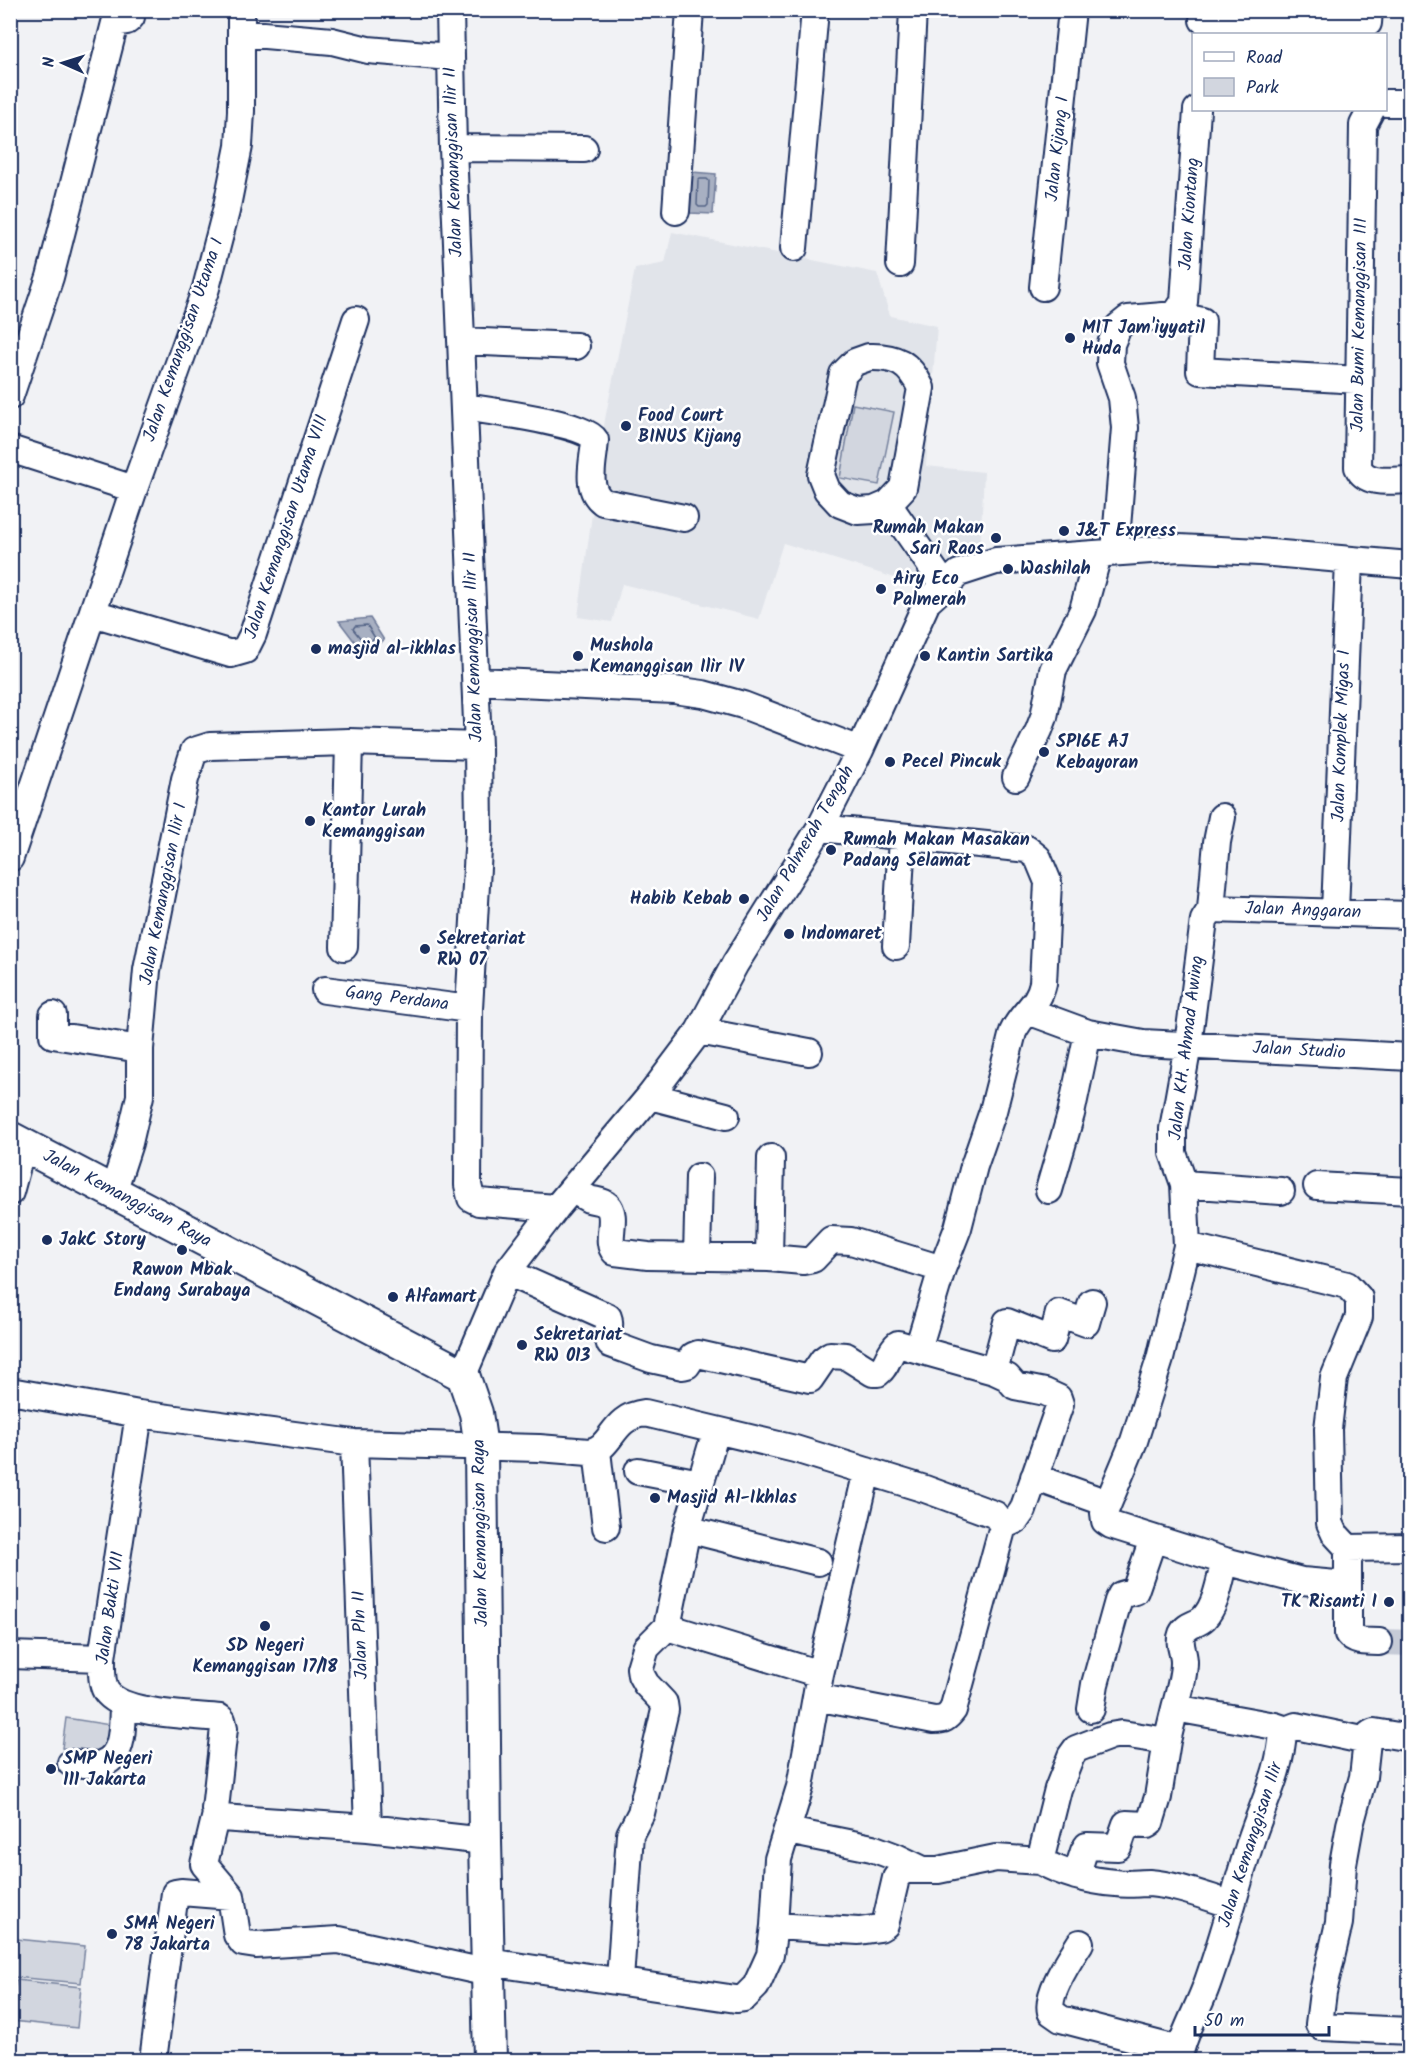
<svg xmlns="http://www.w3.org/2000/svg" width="1420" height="2071" font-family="Kalam,sans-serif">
<rect width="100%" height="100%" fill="#f1f2f5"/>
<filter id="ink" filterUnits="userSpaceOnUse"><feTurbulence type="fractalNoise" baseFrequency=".0167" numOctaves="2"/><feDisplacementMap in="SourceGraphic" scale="12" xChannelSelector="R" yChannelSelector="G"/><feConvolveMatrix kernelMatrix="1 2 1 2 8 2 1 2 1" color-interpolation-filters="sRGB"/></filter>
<g filter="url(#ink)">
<path fill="#e1e4ea" d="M672,232L877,273L890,316L937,326L926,466L984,472L980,551L911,583L783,543L759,619L622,584L612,622L578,617L605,419L635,269L665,263Z"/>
<path fill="#d2d6df" stroke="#76829e" stroke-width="1.5" d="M853,404L894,412L879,485L840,478Z
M66,1718L117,1726L112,1755L62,1748Z
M17,1939L85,1946L81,1983L13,1977Z
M16,1980L81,1987L77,2028L12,2021Z"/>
<path fill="#a8b0c2" stroke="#707c9a" stroke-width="1.5" d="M692,172L716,174L713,214L690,213Z
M370,618L384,640L364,654L339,621Z"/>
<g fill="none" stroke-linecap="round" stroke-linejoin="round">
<path stroke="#536386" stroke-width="1.5" d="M700,179H707L709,181L708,205L706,207H699L697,205L698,181Z
M367,625L375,638L366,645L353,629L355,626Z"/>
<path stroke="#c6cbd7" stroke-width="26" stroke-dasharray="26 13" stroke-linecap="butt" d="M1379,1642L1410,1643"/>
<defs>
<path id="minor" d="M450,10L453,148L478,746L479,832L469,1009L468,1185L471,1198L479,1202L556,1208
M1203,20L1271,23H1368L1369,10
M241,33L332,41L368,50L450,57
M1386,103H1410
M1371,110L1363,125L1358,467C1366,486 1393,480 1410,480
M453,148L584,149
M676,211L690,10
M794,248L815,10
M900,264L913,10
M1043,287L1072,10
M1175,315L1184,302L1197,110
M461,341L576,346
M869,357C896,356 909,363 921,388L903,488L888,504L874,510L858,511L840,504L827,490L821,475L843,374L855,362Z
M10,396L50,277L115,23L127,21L131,17V10
M465,407C489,411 585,423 595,440C594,461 584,488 603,502L684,518
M10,449L134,489
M888,504L945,586
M1115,552L1125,428L1122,398L1110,363L1111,344L1118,327L1128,319L1175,315L1202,321L1200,371L1359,380
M93,613L231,654L245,650L253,634L356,320
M476,681L674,690L703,694L743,705L860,750
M1016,777L1039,730L1044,717L1053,670L1083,610L1098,555
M820,828L1027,849L1038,858L1048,882L1043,983C1038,1006 1023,1011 1013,1032L993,1111L974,1166L958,1228L942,1269L918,1349
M10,858L134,489L206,288L226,211L239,146L241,111V10
M1211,909L1217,842L1222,817
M1335,911L1349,561
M896,946L902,837
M344,947L349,742
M325,990L469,1009
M1028,1011L1088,1033L1143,1043L1410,1057
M53,1015V1035L140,1049
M699,1031L809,1052
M650,1096L726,1116
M1184,1184L1281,1191
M1317,1186L1410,1191
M572,1189C577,1192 583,1196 589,1199C595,1201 603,1201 607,1205C619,1217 604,1241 615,1252L648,1256L769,1258L803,1261L813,1259L831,1240L851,1241L942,1269
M1049,1190L1071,1114L1088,1033
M10,1192L23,1144
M113,1192L129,1143L140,1096V1049L147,970L185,779L194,751L210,746L349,742L478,746
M1187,1246L1347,1285L1359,1298V1317L1334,1378L1328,1429L1330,1523L1335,1534L1348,1548
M697,1256L699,1177
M769,1258L771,1158
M507,1272L608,1317C612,1326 605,1332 610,1344L651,1359L683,1366L687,1365L693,1356L698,1354L810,1379L823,1360L830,1355L846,1356L873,1373H878C888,1366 888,1352 898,1344L994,1371L1007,1377L1015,1386L1045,1392L1058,1398L1060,1404L1023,1510L1016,1520L1003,1526
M994,1371L1007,1322L1052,1340L1059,1313L1086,1323L1092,1302
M463,1375L507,1272L556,1208L650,1096L699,1031L735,964L820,828L860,750L927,602L959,573L996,561L1179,548L1260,552L1410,565
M10,1391L139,1414L354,1443L539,1448L589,1452C614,1448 610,1417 645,1413L795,1449L925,1489L996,1515L1003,1526L953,1710C947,1718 944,1720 934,1720L816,1697
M139,1414L102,1658C102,1669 101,1682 106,1691C122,1715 192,1715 220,1718L222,1720L224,1728L215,1809L216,1814L221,1818L368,1828L485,1841
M354,1443L368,1828
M597,1451L606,1527
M638,1471L700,1483
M1034,1477L1107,1503
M687,1529L818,1562
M1348,1548V1634C1356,1644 1368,1641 1379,1642
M1348,1548L1410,1547
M1348,1585L1302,1581L1225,1561L1111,1525L1105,1521L1104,1513L1134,1441L1160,1359L1187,1246L1184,1184L1173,1153V1129L1188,1045L1204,920L1211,909L1410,915
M667,1627L820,1674
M10,1655L102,1658
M1175,1708C1179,1693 1184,1677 1184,1662C1184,1652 1178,1644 1182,1634C1187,1624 1197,1625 1204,1618C1217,1604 1220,1579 1225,1561
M1091,1709L1095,1684L1118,1601L1121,1595L1135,1591L1153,1539
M1283,1731L1296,1726L1367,1741
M1410,1738L1374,1732L1370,1734L1367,1741L1363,1777L1350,1825L1343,1864L1339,1923L1323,1992L1319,2024L1322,2027L1410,2031
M71,1763C80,1763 93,1766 101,1764C125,1757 122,1725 123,1704
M216,1814L204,1864L231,1896L237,1935L243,1943L256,1945L339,1940L489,1973
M788,1831L872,1848L896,1857L921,1869
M1076,1876L1084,1851L1087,1846L1118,1847L1126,1824L1147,1825L1150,1823L1158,1797L1167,1741
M774,1926L859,1931L880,1928L885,1925L896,1878L903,1870H938L996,1858L1040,1861
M1080,1943C1070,1959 1046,1993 1051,2012L1061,2019L1180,2050
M488,1962L736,1999L744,1998L756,1986L770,1955L774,1926L778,1859L800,1787L820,1674L867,1471
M620,1980L630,1834L641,1813L665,1710L664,1703L646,1684L641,1675L640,1668L646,1648L667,1627L687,1529L716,1431
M153,2060L175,1893L181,1892L231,1896
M1178,2060C1183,2033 1198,2010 1207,1984C1224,1937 1236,1888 1251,1840C1263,1803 1281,1771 1283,1731L1281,1728L1275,1726L1175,1708L1167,1741L1122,1734L1110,1736L1076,1749L1071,1756L1058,1789L1040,1861C1064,1874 1089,1881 1116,1883C1127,1885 1138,1883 1149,1883C1176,1885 1204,1896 1231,1904"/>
<path id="major" d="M10,1138L463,1375L476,1413L481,1447L485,1841L490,2060"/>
</defs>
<use href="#minor" stroke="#1b2f5e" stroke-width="30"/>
<use href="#major" stroke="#1b2f5e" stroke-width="36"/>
<use href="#minor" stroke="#fff" stroke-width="26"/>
<use href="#major" stroke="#fff" stroke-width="32"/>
</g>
</g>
<g fill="#1b2f5e" stroke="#fff" stroke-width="2">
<circle cx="1070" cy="338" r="6"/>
<circle cx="626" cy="426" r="6"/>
<circle cx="1064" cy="531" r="6"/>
<circle cx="996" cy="538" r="6"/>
<circle cx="1008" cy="569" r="6"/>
<circle cx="881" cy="589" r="6"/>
<circle cx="316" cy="649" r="6"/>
<circle cx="578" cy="656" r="6"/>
<circle cx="925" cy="656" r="6"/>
<circle cx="1044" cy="752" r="6"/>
<circle cx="890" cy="762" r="6"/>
<circle cx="310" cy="821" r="6"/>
<circle cx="831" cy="850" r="6"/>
<circle cx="744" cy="899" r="6"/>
<circle cx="789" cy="934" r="6"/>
<circle cx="425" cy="949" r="6"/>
<circle cx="47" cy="1240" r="6"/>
<circle cx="182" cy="1250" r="6"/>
<circle cx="393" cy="1297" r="6"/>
<circle cx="522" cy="1345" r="6"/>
<circle cx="655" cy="1498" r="6"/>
<circle cx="1389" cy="1602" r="6"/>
<circle cx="265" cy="1626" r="6"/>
<circle cx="51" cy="1769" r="6"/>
<circle cx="112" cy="1934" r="6"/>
</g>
<g text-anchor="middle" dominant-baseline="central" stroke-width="5" stroke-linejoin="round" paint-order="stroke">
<g font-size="18" fill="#1b2f5e" stroke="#fff">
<text transform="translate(1058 149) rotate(-84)">Jalan Kijang I</text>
<text transform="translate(454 162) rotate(-92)">Jalan Kemanggisan Ilir II</text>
<text transform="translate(1190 214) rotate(-86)">Jalan Kiontang</text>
<text transform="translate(1360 325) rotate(-89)">Jalan Bumi Kemanggisan III</text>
<text transform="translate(184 340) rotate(-71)">Jalan Kemanggisan Utama I</text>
<text transform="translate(287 527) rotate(-72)">Jalan Kemanggisan Utama VIII</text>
<text transform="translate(474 647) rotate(-92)">Jalan Kemanggisan Ilir II</text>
<text transform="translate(1342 736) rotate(-88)">Jalan Komplek Migas I</text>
<text transform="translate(806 844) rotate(-60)">Jalan Palmerah Tengah</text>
<text transform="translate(164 894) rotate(-79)">Jalan Kemanggisan Ilir I</text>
<text transform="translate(1303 911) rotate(2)">Jalan Anggaran</text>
<text transform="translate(397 999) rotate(7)">Gang Perdana</text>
<text transform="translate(1187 1048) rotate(-83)">Jalan KH. Ahmad Awing</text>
<text transform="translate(1299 1051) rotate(3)">Jalan Studio</text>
<text transform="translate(127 1199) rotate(28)">Jalan Kemanggisan Raya</text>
<text transform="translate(481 1533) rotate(-91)">Jalan Kemanggisan Raya</text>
<text transform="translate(111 1608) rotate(-82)">Jalan Bakti VII</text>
<text transform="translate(361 1635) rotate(-92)">Jalan Pln II</text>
<text transform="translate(1251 1845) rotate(-72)">Jalan Kemanggisan Ilir</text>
</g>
<g font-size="18" font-weight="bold" fill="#1b2f5e" stroke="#fff" text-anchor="start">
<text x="1082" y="328">MIT Jam'iyyatil<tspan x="1082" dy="21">Huda</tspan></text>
<text x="638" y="416">Food Court<tspan x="638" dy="21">BINUS Kijang</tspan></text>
<text x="984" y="528" text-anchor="end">Rumah Makan<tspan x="984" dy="21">Sari Raos</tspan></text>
<text x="1076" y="531">J&amp;T Express</text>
<text x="1020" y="569">Washilah</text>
<text x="893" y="579">Airy Eco<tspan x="893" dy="21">Palmerah</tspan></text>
<text x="590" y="646">Mushola<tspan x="590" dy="21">Kemanggisan Ilir IV</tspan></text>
<text x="328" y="649">masjid al-ikhlas</text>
<text x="937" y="656">Kantin Sartika</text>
<text x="1056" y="742">SP16E AJ<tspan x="1056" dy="21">Kebayoran</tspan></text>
<text x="902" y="762">Pecel Pincuk</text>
<text x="322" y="811">Kantor Lurah<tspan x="322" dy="21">Kemanggisan</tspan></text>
<text x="843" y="840">Rumah Makan Masakan<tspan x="843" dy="21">Padang Selamat</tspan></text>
<text x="732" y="899" text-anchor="end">Habib Kebab</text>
<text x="801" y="934">Indomaret</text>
<text x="437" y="939">Sekretariat<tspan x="437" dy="21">RW 07</tspan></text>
<text x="59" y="1240">JakC Story</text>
<text x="182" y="1270" text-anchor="middle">Rawon Mbak<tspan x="182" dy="21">Endang Surabaya</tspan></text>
<text x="405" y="1297">Alfamart</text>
<text x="534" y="1335">Sekretariat<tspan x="534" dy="21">RW 013</tspan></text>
<text x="667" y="1498">Masjid Al-Ikhlas</text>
<text x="1377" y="1602" text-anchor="end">TK Risanti I</text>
<text x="265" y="1646" text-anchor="middle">SD Negeri<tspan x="265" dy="21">Kemanggisan 17/18</tspan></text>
<text x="63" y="1759">SMP Negeri<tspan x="63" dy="21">111 Jakarta</tspan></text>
<text x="124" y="1924">SMA Negeri<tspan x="124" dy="21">78 Jakarta</tspan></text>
</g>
</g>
<rect width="1420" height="2071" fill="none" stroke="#fff" stroke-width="36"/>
<rect x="18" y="18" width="1384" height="2035" fill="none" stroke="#1b2f5e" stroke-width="2" filter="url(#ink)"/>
<rect x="1192" y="33" width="195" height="78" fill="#ffffff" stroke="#a4acbf" stroke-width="1.5"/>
<rect x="1204" y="52" width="30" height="9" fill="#ffffff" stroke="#a4acbf" stroke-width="1.5"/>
<text x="1246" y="63" font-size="18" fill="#1b2f5e">Road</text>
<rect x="1204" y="78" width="30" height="18" fill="#d2d6df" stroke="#a4acbf" stroke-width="1.5"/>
<text x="1246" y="93" font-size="18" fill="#1b2f5e">Park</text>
<g transform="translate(63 63) rotate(273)" stroke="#ffffff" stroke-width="4.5" paint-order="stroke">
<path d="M0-4.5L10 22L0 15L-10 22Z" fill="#1b2f5e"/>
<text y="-9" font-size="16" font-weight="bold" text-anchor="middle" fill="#1b2f5e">N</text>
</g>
<path d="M1195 2026v9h134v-9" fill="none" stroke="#1b2f5e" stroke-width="3"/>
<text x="1204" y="2026" font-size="18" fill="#1b2f5e" stroke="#ffffff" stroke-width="4.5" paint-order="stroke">50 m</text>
</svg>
